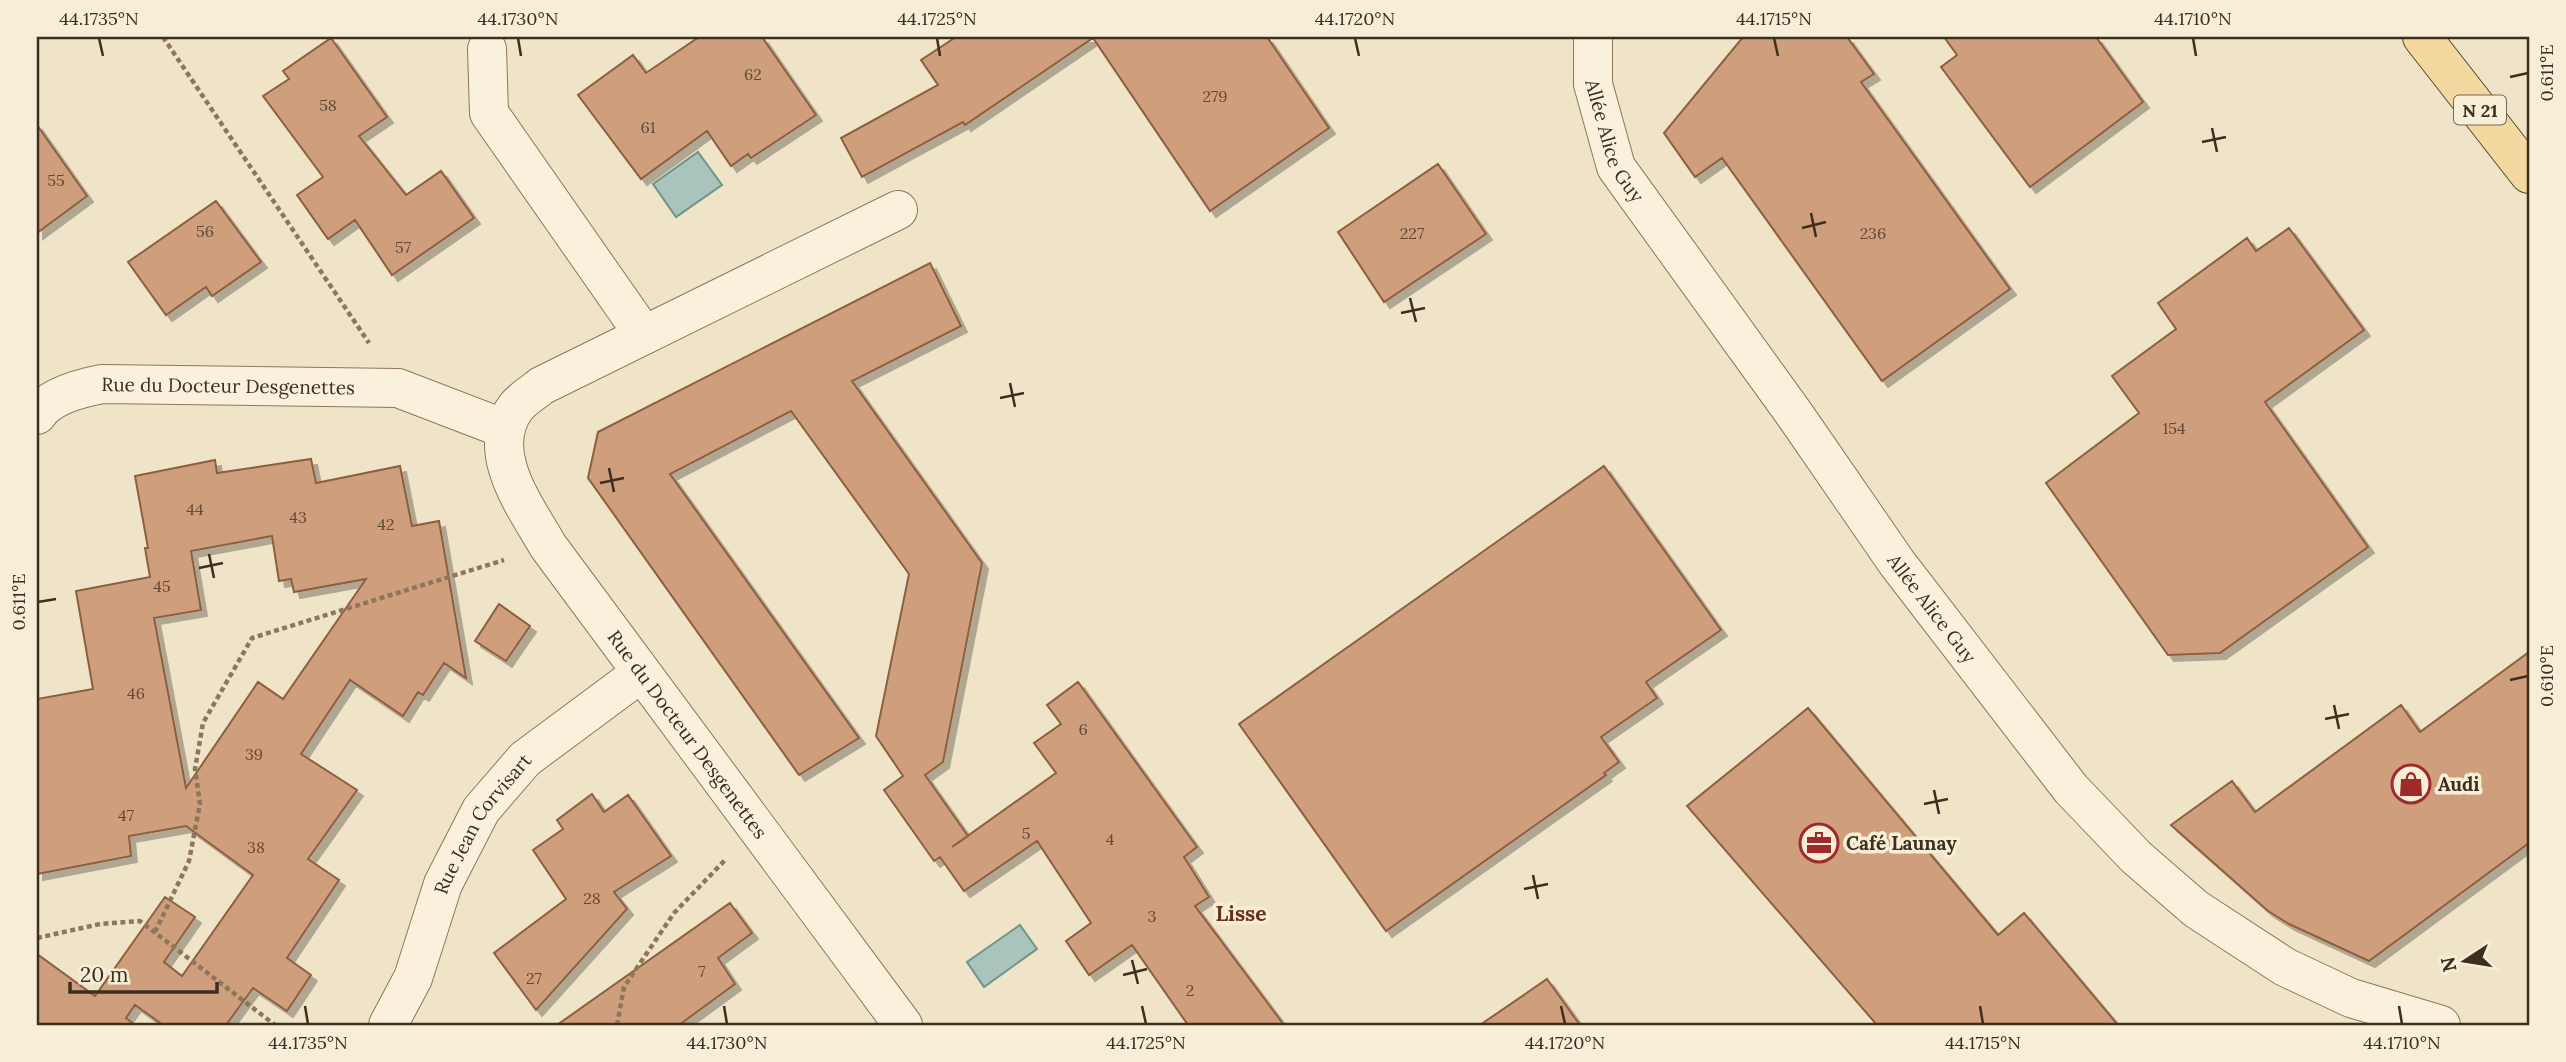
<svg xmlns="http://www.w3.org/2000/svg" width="2566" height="1062" font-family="Lora,serif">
<defs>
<filter id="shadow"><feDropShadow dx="6" dy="6" stdDeviation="0" flood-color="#0004"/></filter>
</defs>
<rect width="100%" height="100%" fill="#f0e4c8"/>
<path fill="#a9c4bc" stroke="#6f938a" stroke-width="2" d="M698,152L722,185L676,217L653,184Z
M1020,925L1037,949L984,987L967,962Z"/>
<path fill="#cf9f7d" stroke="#8d5f41" stroke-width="2" fill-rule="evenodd" filter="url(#shadow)" d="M699,37H762L816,115L751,158L748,154L731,166L707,131L641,179L578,95L633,55L646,73Z
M956,37H1267L1329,128L1210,211L1093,38L965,125L963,122L862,177L841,138L938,85L921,60Z
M1743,37H1847L1874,74L1861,82L2010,289L1882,381L1722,158L1695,177L1664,133Z
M1944,37H2096L2143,102L2030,187L1941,67L1957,55Z
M331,38L387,117L359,136L406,195L441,171L474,218L392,275L355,220L328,239L297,195L323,177L263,96L289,79L283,71Z
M37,125L87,196L37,233Z
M1438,164L1486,234L1384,302L1338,232Z
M216,201L261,262L212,296L206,287L166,315L128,262Z
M2289,228L2364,330L2265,402L2368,547L2220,653L2168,655L2046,483L2139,413L2112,376L2176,329L2158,303L2247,238L2256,251Z
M930,263L961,326L852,381L982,563L943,762L925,775L968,836L952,847L1056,773L1034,743L1061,724L1047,705L1078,682L1197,847L1184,857L1209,897L1195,906L1284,1025H1188L1132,945L1089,975L1066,941L1091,923L1037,841L964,891L940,857L934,861L884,790L903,776L876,736L909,574L791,411L670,474L859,738L799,775L588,478L598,432Z
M311,459L316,483L400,466L412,526L439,521L466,678L444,663L423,695L418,692L403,716L350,680L301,754L357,790L308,859L339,880L287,958L311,975L287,1011L253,988L226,1025H163L135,1005L126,1018L135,1025H37V954L95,996L165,897L195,917L164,962L182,976L253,875L186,826L129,836L131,856L37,874V699L93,689L76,591L150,577L145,548H148L135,476L215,460L217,473ZM272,536L279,581L291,579L294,592L366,579L283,699L258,682L186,788L154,618L201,610L191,551Z
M1604,466L1721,630L1646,682L1657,698L1601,737L1619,762L1604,773L1606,775L1386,931L1239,724Z
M499,604L530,626L506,661L475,641Z
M2529,652V843L2369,961L2289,924L2268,911L2171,825L2232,781L2255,812L2401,705L2420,732Z
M1808,708L1998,935L2024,913L2118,1025H1877L1687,806Z
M592,794L604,812L628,795L671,856L614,892L627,909L536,1010L494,953L566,899L533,850L563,829L557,820Z
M730,903L752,933L718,958L735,984L679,1025H557Z
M1547,979L1580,1025H1480Z"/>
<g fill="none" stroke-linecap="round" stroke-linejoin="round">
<defs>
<g id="minor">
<path id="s1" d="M1593,37V84L1616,167L1795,415L1897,563L2071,789L2136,857L2196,909L2285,967L2351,998L2441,1025"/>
<path d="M487,49L489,113L644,335"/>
<path id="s2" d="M898,210L541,386C533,393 522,399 516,407C483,452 526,507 548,546L903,1025"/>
<path id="s3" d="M37,415C49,396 81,388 102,384L398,388L505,429"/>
<path id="s4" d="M388,1025L413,978L443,884L481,810L525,759L641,673"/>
</g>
<path id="major" d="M2422,37L2529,174"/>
</defs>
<use href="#minor" stroke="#8d765c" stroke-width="40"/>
<use href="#major" stroke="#5b4430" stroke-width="40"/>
<path stroke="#8d765c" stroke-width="4.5" stroke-dasharray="5 3.5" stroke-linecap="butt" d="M163,37L369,343
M155,932L189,861L200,804L195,769L203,723L252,638L504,560
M37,938L100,924L140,921L275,1025
M617,1025L624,987L674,913L726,859"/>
<use href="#minor" stroke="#faf1dc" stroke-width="38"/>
<use href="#major" stroke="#f3d9a0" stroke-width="38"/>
</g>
<path fill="none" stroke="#3d2e20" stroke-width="2.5" d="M99,38L103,56M518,38L521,56M937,38L940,56M1355,38L1359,56M1774,38L1778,56M2193,38L2196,56M2510,77L2528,73M2212,128L2217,152M2202,142L2226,137M1811,213L1816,237M1802,228L1826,222M1410,298L1416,322M1401,313L1425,308M1010,383L1015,407M1000,398L1024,393M609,468L614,492M600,483L624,478M209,554L214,578M199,568L223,563M38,602L56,599M2510,680L2528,676M2334,705L2339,729M2325,719L2349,714M1934,790L1939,814M1924,804L1948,799M1533,875L1538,899M1524,889L1548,884M1132,960L1138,984M1123,975L1147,969M305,1006L308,1024M724,1006L727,1024M1142,1006L1146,1024M1561,1006L1565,1024M1980,1006L1983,1024M2399,1006L2402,1024"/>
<defs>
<symbol id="shop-ring" viewBox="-11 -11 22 22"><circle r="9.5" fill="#f7eed8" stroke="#9e2a2b" stroke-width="1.5"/><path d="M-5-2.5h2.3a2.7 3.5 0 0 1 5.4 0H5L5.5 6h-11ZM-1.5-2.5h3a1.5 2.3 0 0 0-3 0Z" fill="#9e2a2b"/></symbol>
<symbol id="office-ring" viewBox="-11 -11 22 22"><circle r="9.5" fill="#f7eed8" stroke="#9e2a2b" stroke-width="1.5"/><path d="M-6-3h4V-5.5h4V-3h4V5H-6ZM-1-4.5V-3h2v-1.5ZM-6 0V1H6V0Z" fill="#9e2a2b"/></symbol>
</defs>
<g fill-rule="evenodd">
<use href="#shop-ring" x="2389" y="762" width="44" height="44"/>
<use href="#office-ring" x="1797" y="821" width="44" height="44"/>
</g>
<g text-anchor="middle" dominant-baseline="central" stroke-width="7" stroke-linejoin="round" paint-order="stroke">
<g font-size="16" fill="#624a37">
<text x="753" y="74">62</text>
<text x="1215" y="96">279</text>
<text x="328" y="105">58</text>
<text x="648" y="127">61</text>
<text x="56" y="180">55</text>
<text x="205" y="231">56</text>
<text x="1412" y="233">227</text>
<text x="1873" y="233">236</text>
<text x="403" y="247">57</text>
<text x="2174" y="428">154</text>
<text x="195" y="509">44</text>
<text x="298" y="517">43</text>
<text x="386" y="524">42</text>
<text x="162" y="586">45</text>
<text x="136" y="693">46</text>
<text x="1083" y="729">6</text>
<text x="254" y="754">39</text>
<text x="126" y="815">47</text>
<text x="1026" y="833">5</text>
<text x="1110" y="839">4</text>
<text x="256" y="847">38</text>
<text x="592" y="898">28</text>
<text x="1152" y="916">3</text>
<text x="702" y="971">7</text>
<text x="534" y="978">27</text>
<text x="1190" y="990">2</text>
</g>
<rect fill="#f7eed8" stroke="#756857" stroke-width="2" x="2454" y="95.5" width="52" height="29" rx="5"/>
<g font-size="18" font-weight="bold" fill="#3d2e20">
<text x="2480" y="110">N 21</text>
</g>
<g font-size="19" fill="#3d2e20" stroke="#f7eed8">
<text stroke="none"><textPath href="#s1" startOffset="108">Allée Alice Guy</textPath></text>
<text stroke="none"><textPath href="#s3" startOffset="200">Rue du Docteur Desgenettes</textPath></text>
<text stroke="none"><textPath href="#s1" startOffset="676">Allée Alice Guy</textPath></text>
<text stroke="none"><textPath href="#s2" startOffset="817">Rue du Docteur Desgenettes</textPath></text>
<text stroke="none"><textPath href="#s4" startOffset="224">Rue Jean Corvisart</textPath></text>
</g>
<g font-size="19" font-weight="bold" fill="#3d2e20" stroke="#f7eed8" text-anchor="start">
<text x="2438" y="784">Audi</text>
<text x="1846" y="843">Café Launay</text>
</g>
<g font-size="21" font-weight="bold" fill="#6b2e1e" stroke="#f7eed8">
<text x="1241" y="913">Lisse</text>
</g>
</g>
<rect width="2566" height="1062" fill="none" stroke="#f7eed8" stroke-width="77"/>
<g transform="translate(2465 961) rotate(258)" stroke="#f7eed8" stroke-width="5" paint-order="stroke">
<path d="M0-5L12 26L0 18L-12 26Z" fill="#3d2e20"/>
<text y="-10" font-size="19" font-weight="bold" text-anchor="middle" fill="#3d2e20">N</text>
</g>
<path d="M70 982v10h147v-10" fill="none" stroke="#3d2e20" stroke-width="3.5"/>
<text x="80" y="982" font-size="21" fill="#3d2e20" stroke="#f7eed8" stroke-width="5" paint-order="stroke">20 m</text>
<rect x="38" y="38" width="2490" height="986" fill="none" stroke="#3d2e20" stroke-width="2.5"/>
<g font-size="18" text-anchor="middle" fill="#3d2e20">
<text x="99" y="25">44.1735°N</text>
<text x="518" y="25">44.1730°N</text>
<text x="937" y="25">44.1725°N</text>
<text x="1355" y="25">44.1720°N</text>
<text x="1774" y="25">44.1715°N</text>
<text x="2193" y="25">44.1710°N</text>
<text transform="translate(2547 73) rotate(-90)" y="6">0.611°E</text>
<text transform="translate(19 602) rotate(-90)" y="6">0.611°E</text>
<text transform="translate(2547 676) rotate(-90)" y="6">0.610°E</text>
<text x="308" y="1049">44.1735°N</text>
<text x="727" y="1049">44.1730°N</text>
<text x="1146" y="1049">44.1725°N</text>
<text x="1565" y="1049">44.1720°N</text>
<text x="1983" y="1049">44.1715°N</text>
<text x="2402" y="1049">44.1710°N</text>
</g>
</svg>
